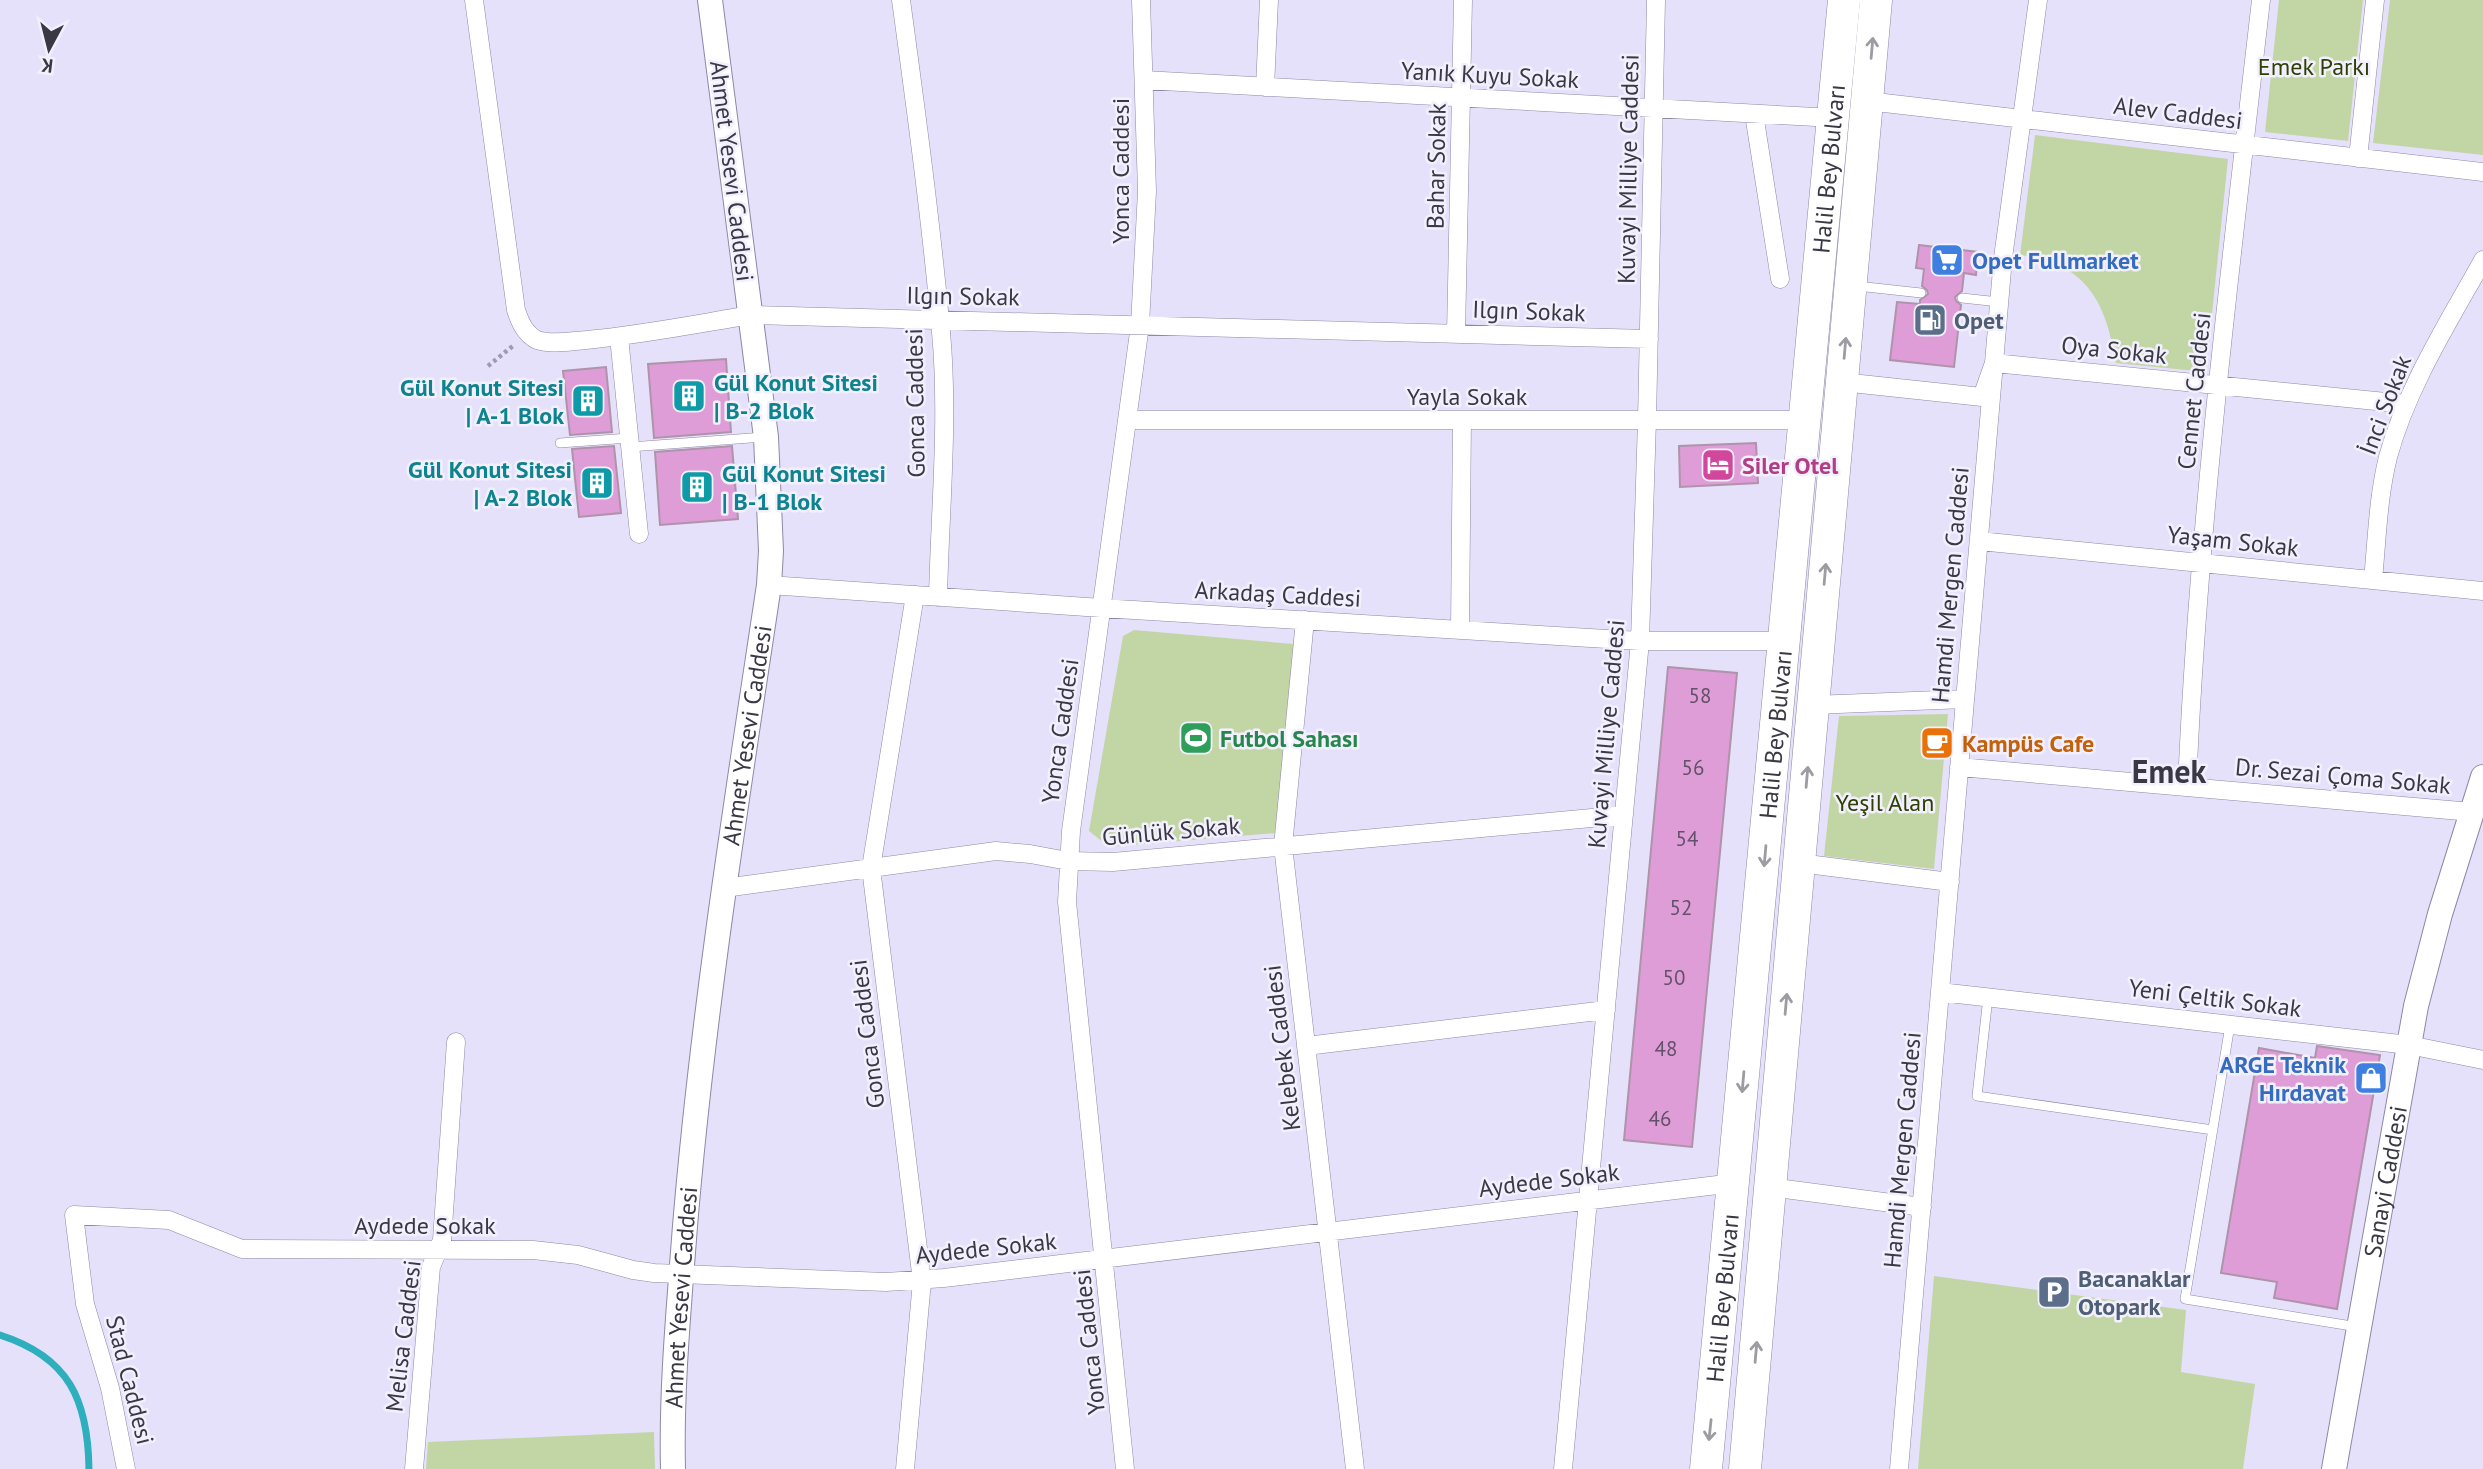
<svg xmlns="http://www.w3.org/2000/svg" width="2483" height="1469" font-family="'PT Sans',sans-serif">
<rect width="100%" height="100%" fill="#e6e1fb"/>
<path fill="#c2d6a5" d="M2279,0H2363L2348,141L2265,132Z
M2390,0H2483V155L2373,143Z
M2035,135L2228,159L2206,372L2116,363C2106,301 2086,263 2020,255Z
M1134,630L1294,644L1276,833L1109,847L1089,831L1123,636Z
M1948,714L1934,869L1824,856L1839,716Z
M1934,1276L2186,1310L2181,1372L2255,1384L2243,1469H1918Z
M654,1432L655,1469H426L428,1442Z"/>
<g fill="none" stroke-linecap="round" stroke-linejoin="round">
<path stroke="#2eafbd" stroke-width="7" d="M0,1335C69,1357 88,1400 89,1469"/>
</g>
<path fill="#de9dd7" stroke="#ae93ab" stroke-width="2" d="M1919,245L1978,252L1976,275L1964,273L1962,291L1955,297L1956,301L1961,305L1954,367L1890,360L1897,302L1920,304V300L1928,294L1927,290L1922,286L1924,269L1916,268Z
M726,359L731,432L654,438L648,364Z
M606,367L612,432L570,435L563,371Z
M1756,443L1758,483L1680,487L1679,446Z
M614,446L621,513L579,517L572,449Z
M732,446L738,519L660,525L655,452Z
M1668,667L1737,673L1692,1147L1624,1140Z
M2317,1046L2380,1055L2337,1309L2274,1298L2277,1282L2221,1273L2259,1048L2315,1058Z"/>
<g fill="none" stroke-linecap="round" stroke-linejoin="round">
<defs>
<path id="lane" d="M1857,286L1921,293
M1962,298L1999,302
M560,443L629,438
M630,447L764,437
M1988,997L1977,1096L2213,1130
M2230,1025L2185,1299L2358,1327"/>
<path id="street" d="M474,0L516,310C520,322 525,334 537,340C552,345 571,341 586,340C641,335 696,324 751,315L1649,339
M901,0C916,110 931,221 941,332C949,419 940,509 938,597
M1144,80L1834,118
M1265,87L1269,0
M1867,101L2483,172
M1754,114L1780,279
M2358,158L2375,0
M1456,334L1463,0
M619,337L639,534
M1842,382L1982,397L1994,363L2406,404
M1128,420H1805
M1979,541L2483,591
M2373,580C2377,539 2378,497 2388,457C2407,387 2448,323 2483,260
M769,585L1101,608L1640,641H1785
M1305,620L1283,846L1355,1469
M1460,630L1462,420
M1813,705L1965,699
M1959,767L2472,812
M2187,787C2198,524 2231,262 2261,0
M1799,863L1950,882
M724,888L996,851L1030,854L1068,861L1113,862L1624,815
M1940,992L2409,1045L2483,1060
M1306,1046L1606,1010
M1770,1187L1922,1207
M126,1469L110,1388L85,1304L74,1215L169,1220L242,1249L533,1250L578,1255L633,1270L654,1273L886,1282L944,1278L1734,1183
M414,1469L431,1267L442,1240L456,1042
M905,1469L922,1281L871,868L915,595
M1125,1469L1067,902L1071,831L1140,325L1147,191L1141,0
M1563,1469L1640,641L1647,420L1656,0
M1899,1469L2003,258L2038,0"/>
<g id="secondary">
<path id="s1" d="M673,1469C671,1388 679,1307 685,1226C703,1011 737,798 769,585L771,551L766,437L710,0"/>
<path id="s2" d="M2334,1469L2416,1006L2440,914L2483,777"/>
</g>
<g id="highway">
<path id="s3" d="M1706,1469L1844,0"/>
<path d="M1745,1469L1876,0"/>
</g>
</defs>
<use href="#lane" stroke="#8e87a6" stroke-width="10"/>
<use href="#street" stroke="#8e87a6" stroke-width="19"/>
<use href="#secondary" stroke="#8e87a6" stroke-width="26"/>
<use href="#highway" stroke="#8e87a6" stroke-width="33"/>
<path stroke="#9e9baf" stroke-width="4.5" stroke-dasharray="3.5 3.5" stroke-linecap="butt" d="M488,366L514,345"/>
<use href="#lane" stroke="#fff" stroke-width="9"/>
<use href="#street" stroke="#fff" stroke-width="18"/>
<use href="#secondary" stroke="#fff" stroke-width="24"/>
<use href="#highway" stroke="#fff" stroke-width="32"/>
</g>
<defs><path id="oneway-shaft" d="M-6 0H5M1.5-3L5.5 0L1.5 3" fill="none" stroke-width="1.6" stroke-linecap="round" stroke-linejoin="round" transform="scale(1.75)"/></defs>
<g stroke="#9c9ca2">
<use href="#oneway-shaft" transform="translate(1872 48) rotate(-85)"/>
<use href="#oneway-shaft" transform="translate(1845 348) rotate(-85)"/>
<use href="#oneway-shaft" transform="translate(1825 574) rotate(-85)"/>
<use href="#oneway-shaft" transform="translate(1807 777) rotate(-85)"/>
<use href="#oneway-shaft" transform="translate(1765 856) rotate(95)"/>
<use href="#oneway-shaft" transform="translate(1786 1004) rotate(-85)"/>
<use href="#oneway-shaft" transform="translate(1743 1082) rotate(95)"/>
<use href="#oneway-shaft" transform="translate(1756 1352) rotate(-85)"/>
<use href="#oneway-shaft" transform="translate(1710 1430) rotate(96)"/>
</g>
<defs>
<symbol id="supermarket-square" viewBox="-11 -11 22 22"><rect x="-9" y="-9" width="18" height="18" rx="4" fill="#3f7fe0" stroke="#f3f0fd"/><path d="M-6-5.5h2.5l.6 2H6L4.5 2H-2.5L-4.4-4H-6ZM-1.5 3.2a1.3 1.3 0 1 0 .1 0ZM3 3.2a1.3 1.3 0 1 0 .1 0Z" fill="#fff"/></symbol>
<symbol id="fuel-square" viewBox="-11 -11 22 22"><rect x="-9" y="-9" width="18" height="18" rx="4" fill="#5c6f8a" stroke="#f3f0fd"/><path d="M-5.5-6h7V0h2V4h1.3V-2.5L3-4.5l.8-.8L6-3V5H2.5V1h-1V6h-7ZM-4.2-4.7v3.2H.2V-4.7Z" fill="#fff"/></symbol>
<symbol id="building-square" viewBox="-11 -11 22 22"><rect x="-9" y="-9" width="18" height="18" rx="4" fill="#0f9aa8" stroke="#f3f0fd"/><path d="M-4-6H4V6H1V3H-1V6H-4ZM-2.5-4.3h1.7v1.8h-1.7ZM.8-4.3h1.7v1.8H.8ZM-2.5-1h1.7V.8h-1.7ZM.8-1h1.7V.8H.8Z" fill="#fff"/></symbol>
<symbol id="hotel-square" viewBox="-11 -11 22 22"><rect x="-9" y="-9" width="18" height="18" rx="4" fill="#d1479c" stroke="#f3f0fd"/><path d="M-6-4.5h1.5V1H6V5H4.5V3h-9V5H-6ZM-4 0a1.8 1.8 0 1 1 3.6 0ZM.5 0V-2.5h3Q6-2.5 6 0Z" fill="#fff"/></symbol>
<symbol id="stadium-square" viewBox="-11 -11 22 22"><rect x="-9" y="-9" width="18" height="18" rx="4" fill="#2e9e5b" stroke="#f3f0fd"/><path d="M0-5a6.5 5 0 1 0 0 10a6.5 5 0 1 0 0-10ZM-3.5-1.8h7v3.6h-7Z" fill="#fff"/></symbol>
<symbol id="cafe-square" viewBox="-11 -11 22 22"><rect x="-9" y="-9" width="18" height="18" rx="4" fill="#e8710a" stroke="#f3f0fd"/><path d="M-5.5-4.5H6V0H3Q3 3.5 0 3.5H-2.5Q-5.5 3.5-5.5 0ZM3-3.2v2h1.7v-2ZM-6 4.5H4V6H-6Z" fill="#fff"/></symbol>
<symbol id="shop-square" viewBox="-11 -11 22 22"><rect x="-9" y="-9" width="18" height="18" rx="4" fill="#3f7fe0" stroke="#f3f0fd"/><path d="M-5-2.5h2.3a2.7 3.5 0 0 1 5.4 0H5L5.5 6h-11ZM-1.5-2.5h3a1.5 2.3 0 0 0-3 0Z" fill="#fff"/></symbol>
<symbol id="parking-square" viewBox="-11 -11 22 22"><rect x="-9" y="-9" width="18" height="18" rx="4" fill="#5c6f8a" stroke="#f3f0fd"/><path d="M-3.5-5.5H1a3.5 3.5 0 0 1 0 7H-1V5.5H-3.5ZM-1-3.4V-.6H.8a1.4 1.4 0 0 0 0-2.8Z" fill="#fff"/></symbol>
</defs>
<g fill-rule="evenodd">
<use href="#supermarket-square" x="1928" y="241" width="38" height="38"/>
<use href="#fuel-square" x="1911" y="301" width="38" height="38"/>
<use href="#building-square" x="670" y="377" width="38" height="38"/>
<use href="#building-square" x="569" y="382" width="38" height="38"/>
<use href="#hotel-square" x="1699" y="446" width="38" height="38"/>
<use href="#building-square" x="578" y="464" width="38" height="38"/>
<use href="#building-square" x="678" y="468" width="38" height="38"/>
<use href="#stadium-square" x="1177" y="719" width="38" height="38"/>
<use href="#cafe-square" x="1918" y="724" width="38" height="38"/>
<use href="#shop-square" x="2352" y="1059" width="38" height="38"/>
<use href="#parking-square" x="2035" y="1273" width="38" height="38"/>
</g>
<g text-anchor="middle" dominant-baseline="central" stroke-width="5" stroke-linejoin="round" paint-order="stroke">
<g font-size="21" fill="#63516a">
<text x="1700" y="695">58</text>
<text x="1693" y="767">56</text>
<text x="1687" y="838">54</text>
<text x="1681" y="907">52</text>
<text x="1674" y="977">50</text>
<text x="1666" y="1048">48</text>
<text x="1660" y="1118">46</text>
</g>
<g font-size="24" fill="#2e4005" stroke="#f3f0fd">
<text x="2314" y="66">Emek Parkı</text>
<text x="1885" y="802">Yeşil Alan</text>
</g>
<g font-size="24" fill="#3a3845" stroke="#f3f0fd">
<text transform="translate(1490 75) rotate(3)">Yanık Kuyu Sokak</text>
<text transform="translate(2178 113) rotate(7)">Alev Caddesi</text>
<text transform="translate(1436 166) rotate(-89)">Bahar Sokak</text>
<text transform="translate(1628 169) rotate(-89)">Kuvayi Milliye Caddesi</text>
<text stroke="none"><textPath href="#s3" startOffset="1306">Halil Bey Bulvarı</textPath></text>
<text transform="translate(732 171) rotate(83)">Ahmet Yesevi Caddesi</text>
<text transform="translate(1120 171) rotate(-90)">Yonca Caddesi</text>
<text transform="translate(963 296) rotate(1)">Ilgın Sokak</text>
<text transform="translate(1529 311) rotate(2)">Ilgın Sokak</text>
<text transform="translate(2114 350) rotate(6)">Oya Sokak</text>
<text transform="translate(2194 391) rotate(-84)">Cennet Caddesi</text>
<text x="1467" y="396">Yayla Sokak</text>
<text transform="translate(915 403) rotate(-91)">Gonca Caddesi</text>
<text transform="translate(2385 405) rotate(-69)">İnci Sokak</text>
<text transform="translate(2233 541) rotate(6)">Yaşam Sokak</text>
<text transform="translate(1950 585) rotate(-85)">Hamdi Mergen Caddesi</text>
<text transform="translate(1278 594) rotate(3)">Arkadaş Caddesi</text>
<text transform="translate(1060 731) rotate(-82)">Yonca Caddesi</text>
<text stroke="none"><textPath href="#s1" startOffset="738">Ahmet Yesevi Caddesi</textPath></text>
<text transform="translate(1606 734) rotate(-85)">Kuvayi Milliye Caddesi</text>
<text stroke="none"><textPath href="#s3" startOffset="738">Halil Bey Bulvarı</textPath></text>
<text transform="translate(2343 776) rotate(5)">Dr. Sezai Çoma Sokak</text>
<text transform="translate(1171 831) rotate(-5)">Günlük Sokak</text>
<text transform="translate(2215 998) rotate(7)">Yeni Çeltik Sokak</text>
<text transform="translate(867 1034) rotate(-97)">Gonca Caddesi</text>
<text transform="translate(1282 1048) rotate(-97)">Kelebek Caddesi</text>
<text transform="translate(1902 1150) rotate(-85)">Hamdi Mergen Caddesi</text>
<text transform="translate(1549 1180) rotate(-7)">Aydede Sokak</text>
<text stroke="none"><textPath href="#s2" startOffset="292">Sanayi Caddesi</textPath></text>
<text x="425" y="1225">Aydede Sokak</text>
<text transform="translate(986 1248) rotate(-6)">Aydede Sokak</text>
<text stroke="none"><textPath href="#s1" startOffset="172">Ahmet Yesevi Caddesi</textPath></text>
<text stroke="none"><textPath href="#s3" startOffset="172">Halil Bey Bulvarı</textPath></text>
<text transform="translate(403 1336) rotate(-83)">Melisa Caddesi</text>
<text transform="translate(1089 1342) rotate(-96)">Yonca Caddesi</text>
<text transform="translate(130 1380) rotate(76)">Stad Caddesi</text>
</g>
<g font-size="24" font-weight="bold" fill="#366cbe" stroke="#f3f0fd" text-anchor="start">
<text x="1972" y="260">Opet Fullmarket</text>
<text x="2346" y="1064" text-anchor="end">ARGE Teknik<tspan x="2346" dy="28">Hırdavat</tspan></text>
</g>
<g font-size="24" font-weight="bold" fill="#4e5e75" stroke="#f3f0fd" text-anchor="start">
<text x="1954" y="320">Opet</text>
<text x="2078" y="1278">Bacanaklar<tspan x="2078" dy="28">Otopark</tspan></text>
</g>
<g font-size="24" font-weight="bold" fill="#0d838f" stroke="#f3f0fd" text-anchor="start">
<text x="714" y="382">Gül Konut Sitesi<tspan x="714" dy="28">| B-2 Blok</tspan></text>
<text x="564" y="387" text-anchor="end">Gül Konut Sitesi<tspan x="564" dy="28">| A-1 Blok</tspan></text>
<text x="572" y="469" text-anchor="end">Gül Konut Sitesi<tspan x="572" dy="28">| A-2 Blok</tspan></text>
<text x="722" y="473">Gül Konut Sitesi<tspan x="722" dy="28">| B-1 Blok</tspan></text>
</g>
<g font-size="24" font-weight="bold" fill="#b23c85" stroke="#f3f0fd" text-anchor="start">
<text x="1742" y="465">Siler Otel</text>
</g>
<g font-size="24" font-weight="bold" fill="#27864d" stroke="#f3f0fd" text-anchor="start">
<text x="1220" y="738">Futbol Sahası</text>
</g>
<g font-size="24" font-weight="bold" fill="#c56008" stroke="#f3f0fd" text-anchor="start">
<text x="1962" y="743">Kampüs Cafe</text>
</g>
<g font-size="32" font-weight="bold" fill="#3a3845" stroke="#f3f0fd">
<text x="2169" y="771">Emek</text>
</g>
</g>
<g transform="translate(49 49) rotate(187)" stroke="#f3f0fd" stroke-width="5" paint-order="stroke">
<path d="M0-5L12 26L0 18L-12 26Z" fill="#3a3845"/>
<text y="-10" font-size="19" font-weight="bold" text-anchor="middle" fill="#3a3845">K</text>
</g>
</svg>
